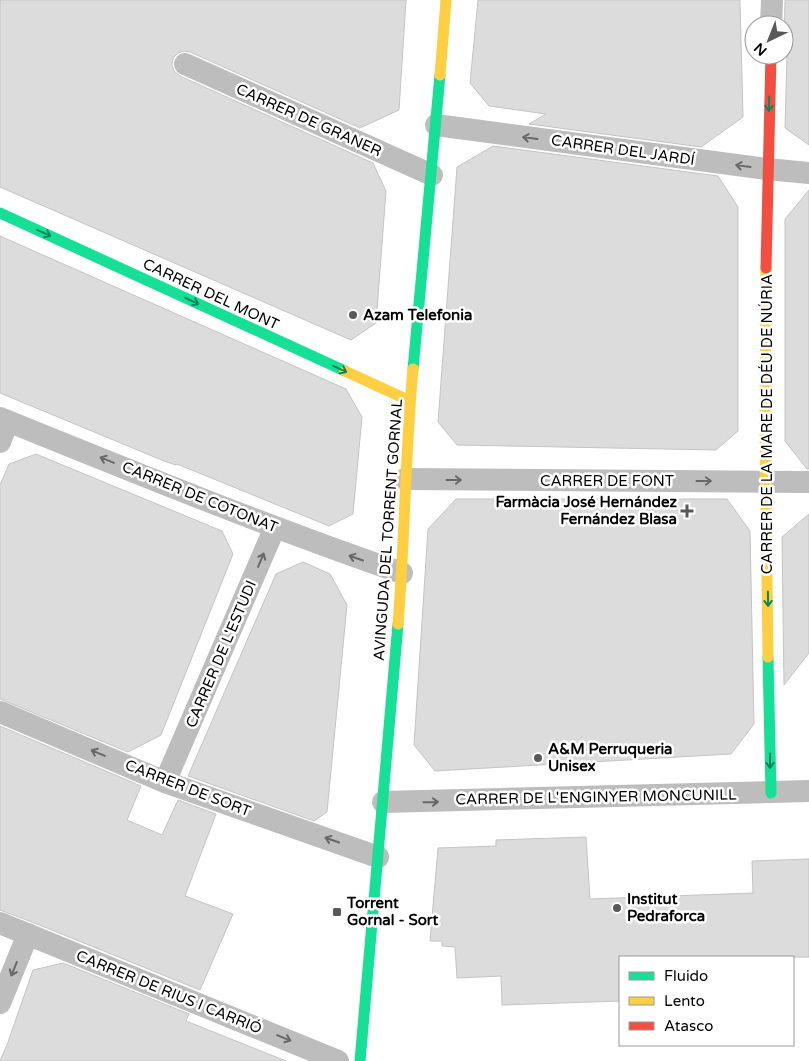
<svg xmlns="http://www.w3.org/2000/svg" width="809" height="1061" font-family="'Varela Round',sans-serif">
<rect width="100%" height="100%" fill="#fff"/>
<path fill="#dcdcdc" stroke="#c4c4c4" d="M0,0H406L399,110L360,128L190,52L184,51L178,53L173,58L172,65L174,71L180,76L373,163L386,191L376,323L351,340L0,187Z
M478,0H740L743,117L701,147L529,124L546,114L489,106L470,83Z
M785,0H809V145L785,128L787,55L784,47Z
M493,146L718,176L738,207V431L716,450L457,445L438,422L457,167Z
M809,190V469H807L785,441V219Z
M0,236L346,389L362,417L353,514L329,526L177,464L176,465L164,461L0,393Z
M36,454L222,531L233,554L161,735L128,752L0,699V485L9,464Z
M456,499H727L750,531L754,724L731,754L435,771L414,745L428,529Z
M809,514V653L784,685L782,537Z
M303,562L330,574L347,605L327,812L314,821L188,776L276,574Z
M0,726L141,786L127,820L162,835L178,800L216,814L185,896L233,914L200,990L32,922L0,910Z
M586,837L590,899L753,893L752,861L809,859V957H620V1001L502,1005L501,976L457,978L455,947L442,946V941H430L438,848L496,846V840Z
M63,963L189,1014L186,1021L286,1061H0L8,1042L33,970Z"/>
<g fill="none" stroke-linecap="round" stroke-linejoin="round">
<path stroke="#bdbdbd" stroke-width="22" d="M771,25L772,0
M185,64L432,175
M436,125L767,169L809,173
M0,418C133,472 266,526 402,573
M0,442L8,421
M405,479L809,482
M0,712L165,782L378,857
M165,782L275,527
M383,802L809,791
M0,923L338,1061
M0,1003L28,934"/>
<path stroke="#16e098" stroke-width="11" d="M0,213L345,371
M413,369L440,75
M768,657L771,793
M360,1061L398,624"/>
<path stroke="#ffcf43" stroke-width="11" d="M440,75L446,0
M766,268L765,424L768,657
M345,371L410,401
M398,624C405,539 405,454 413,369"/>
<path stroke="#f24e42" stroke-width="11" d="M766,268L771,55"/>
</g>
<defs><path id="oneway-shaft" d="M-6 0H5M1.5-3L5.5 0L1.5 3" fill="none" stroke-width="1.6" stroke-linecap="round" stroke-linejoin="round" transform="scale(1.25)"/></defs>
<g stroke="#0d865b">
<use href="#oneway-shaft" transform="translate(769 104) rotate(92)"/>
<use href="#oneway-shaft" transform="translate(44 233) rotate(25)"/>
<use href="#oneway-shaft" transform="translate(192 301) rotate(25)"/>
<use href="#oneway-shaft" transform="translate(340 369) rotate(25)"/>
<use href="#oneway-shaft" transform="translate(768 599) rotate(89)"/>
<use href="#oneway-shaft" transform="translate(770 761) rotate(90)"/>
</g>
<g stroke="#686868">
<use href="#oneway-shaft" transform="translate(530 138) rotate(-172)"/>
<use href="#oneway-shaft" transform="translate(743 166) rotate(-172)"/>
<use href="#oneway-shaft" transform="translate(107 460) rotate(-158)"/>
<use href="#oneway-shaft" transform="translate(454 480)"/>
<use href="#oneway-shaft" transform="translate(704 481)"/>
<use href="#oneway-shaft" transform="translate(356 558) rotate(-161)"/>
<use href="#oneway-shaft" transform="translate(261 560) rotate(-67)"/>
<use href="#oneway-shaft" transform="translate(98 753) rotate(-157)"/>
<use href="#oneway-shaft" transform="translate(431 802) rotate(-1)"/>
<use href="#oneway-shaft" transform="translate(332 840) rotate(-161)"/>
<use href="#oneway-shaft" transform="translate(14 969) rotate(112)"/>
<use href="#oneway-shaft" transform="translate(284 1038) rotate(22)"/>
</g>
<g fill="#595959" stroke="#fff" stroke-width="2">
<circle cx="353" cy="315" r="5"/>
<path d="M684.5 503.5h5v5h5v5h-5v5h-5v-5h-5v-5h5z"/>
<circle cx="538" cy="758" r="5"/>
<circle cx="617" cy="908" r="5"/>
<rect x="332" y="907" width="10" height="10" rx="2.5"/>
</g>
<g text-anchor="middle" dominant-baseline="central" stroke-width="5" stroke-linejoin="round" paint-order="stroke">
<g font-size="15" fill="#000" stroke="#fff">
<text transform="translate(309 120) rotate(24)">CARRER DE GRANER</text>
<text transform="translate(623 150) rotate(8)">CARRER DEL JARDÍ</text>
<text transform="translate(211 294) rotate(25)">CARRER DEL MONT</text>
<text transform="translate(767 424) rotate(-90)">CARRER DE LA MARE DE DÉU DE NÚRIA</text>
<text x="607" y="481">CARRER DE FONT</text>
<text transform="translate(200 497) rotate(22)">CARRER DE COTONAT</text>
<text transform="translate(388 530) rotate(-86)">AVINGUDA DEL TORRENT GORNAL</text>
<text transform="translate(221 654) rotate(-67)">CARRER DE L'ESTUDI</text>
<text transform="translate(188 788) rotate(21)">CARRER DE SORT</text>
<text transform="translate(596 797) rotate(-1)">CARRER DE L'ENGINYER MONCUNILL</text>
<text transform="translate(169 992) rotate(22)">CARRER DE RIUS I CARRIÓ</text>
</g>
<g font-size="15" font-weight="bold" fill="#000" stroke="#fff" text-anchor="start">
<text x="363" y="315">Azam Telefonia</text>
<text x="677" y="502" text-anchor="end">Farmàcia José Hernández<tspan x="677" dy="17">Fernández Blasa</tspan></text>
<text x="548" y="749">A&amp;M Perruqueria<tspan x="548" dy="17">Unisex</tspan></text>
<text x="627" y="899">Institut<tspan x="627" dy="17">Pedraforca</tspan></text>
<text x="347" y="903">Torrent<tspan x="347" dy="17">Gornal - Sort</tspan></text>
</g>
</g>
<rect x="619" y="956" width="175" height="90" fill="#ffffff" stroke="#999999"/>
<rect x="629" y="972" width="25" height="8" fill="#16e098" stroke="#999999"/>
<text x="664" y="981" font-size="15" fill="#000000">Fluido</text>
<rect x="629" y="997" width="25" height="8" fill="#ffcf43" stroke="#999999"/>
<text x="664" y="1006" font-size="15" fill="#000000">Lento</text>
<rect x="629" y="1022" width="25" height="8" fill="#f24e42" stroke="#999999"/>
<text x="664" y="1031" font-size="15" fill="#000000">Atasco</text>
<g transform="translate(769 40) rotate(223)"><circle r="24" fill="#ffffff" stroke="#999999"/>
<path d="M0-4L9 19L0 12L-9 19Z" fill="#595959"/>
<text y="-8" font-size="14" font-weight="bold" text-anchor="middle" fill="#000000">N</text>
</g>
</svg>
